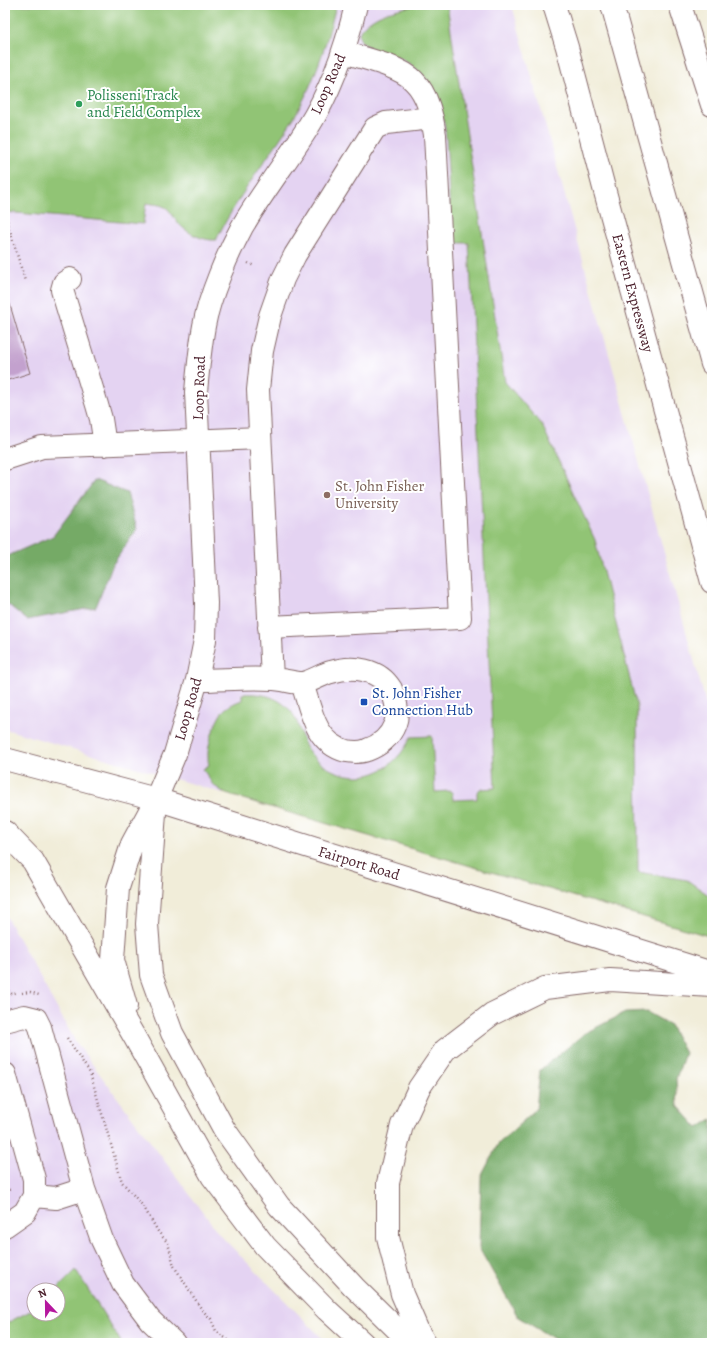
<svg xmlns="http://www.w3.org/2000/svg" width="717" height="1348" font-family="Alegreya,serif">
<rect width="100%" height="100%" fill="#fff"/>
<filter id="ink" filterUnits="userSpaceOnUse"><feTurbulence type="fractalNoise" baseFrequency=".025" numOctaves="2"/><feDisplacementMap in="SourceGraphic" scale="8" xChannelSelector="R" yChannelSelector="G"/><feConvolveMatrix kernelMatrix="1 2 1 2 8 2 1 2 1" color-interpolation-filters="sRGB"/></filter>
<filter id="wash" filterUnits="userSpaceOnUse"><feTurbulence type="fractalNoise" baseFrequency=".012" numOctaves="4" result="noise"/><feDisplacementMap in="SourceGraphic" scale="16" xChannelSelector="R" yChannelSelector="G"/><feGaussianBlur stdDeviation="0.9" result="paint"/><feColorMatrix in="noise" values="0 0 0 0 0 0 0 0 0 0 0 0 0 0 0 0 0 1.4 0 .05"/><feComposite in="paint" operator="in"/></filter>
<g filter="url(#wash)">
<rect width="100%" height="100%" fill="#f1edd9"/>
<path fill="#e4d3f2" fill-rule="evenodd" d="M5,5H512L712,725V937L5,729Z
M5,914L75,1041L220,1235L327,1343H5ZM34,1290H58V1314H34Z"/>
<path fill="#91c475" stroke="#6e7250" d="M5,5H336C326,47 312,90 288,127C263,165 236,199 216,240C203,241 187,233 179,224C174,219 171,210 165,207C160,204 151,204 146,203L143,224L5,212Z
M418,5H447L505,382L542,425L595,540L637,707L638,872L687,880L710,896L712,899V937L226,794L213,785L203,769L209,765C208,762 208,759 208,756C207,745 217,716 225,709C230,705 236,702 242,700V694C259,693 274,695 287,707C301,719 299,740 310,753C317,761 325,767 334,771C368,785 396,768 411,737L432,736L435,792L449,791L452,792L453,800L477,799V792L480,789L495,788L469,243H451C450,219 449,194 448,170C446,141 447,113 432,87C426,76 414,66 403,60C392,54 362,50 359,36C359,31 362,28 365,25C380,11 399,9 418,5Z
M76,1270L121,1342L119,1343H5V1324L34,1309V1314H58V1290H56Z"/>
<path fill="#74aa66" stroke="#5f6448" d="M95,480L127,493L137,529L113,564L96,607L27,620L5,602V557L53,536Z
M647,1012L670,1025L685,1053L676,1079L678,1106L698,1128L712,1119V1338L707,1343H561L518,1317L479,1248L481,1177L498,1144L536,1109L540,1070L585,1033L625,1013Z"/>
<g id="blocks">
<path fill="#c3a1ce" d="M5,288L30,373L5,381Z"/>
</g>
</g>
<g filter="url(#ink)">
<use href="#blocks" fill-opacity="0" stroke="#846768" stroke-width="1"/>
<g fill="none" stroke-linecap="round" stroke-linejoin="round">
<defs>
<path id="minor" d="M70,279L64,283L62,290L97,405L101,419L105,445
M5,459L42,447L260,438
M269,627L460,618L435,135C432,116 428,95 414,81C400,66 363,58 343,52
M272,679L258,390L262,351L270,316L283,279L295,255L375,128L386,123L432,118
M197,680C222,680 248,677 273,679C280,679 299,684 303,683C313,681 322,674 331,672C353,665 379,669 391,689C396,700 399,713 395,724C390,737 379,746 367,750C360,753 352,752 346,751C315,743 311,710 302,683
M156,799L175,754L197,680L205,640L206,603L196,392C198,370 200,348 204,326C209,297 228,253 242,227C262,193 286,162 307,129C331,91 346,48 356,5
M5,1021L24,1016L36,1019L40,1027L84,1189L102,1240L123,1284L150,1320L174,1343
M5,1074L34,1179V1196L25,1212L5,1226
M34,1196L56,1198L84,1189"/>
<path id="major" d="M5,759L156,799L712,973"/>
<path id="highway" d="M554,5L567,47L604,188L712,582
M612,5L712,364
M680,5L712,105
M156,799L147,924L151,975L172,1033L224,1129L279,1206L354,1287L411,1343
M5,832L33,861L135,1038L212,1176L265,1246L327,1310L363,1343
M126,1006L113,960L118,888L132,844L152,807
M425,1343L418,1331L402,1294L388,1237V1183L402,1125L419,1088L445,1050L492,1014L545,988L610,980L712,986"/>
</defs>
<use href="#minor" stroke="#846768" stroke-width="24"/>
<use href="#major" stroke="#846768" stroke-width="24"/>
<use href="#highway" stroke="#846768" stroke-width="24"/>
<path stroke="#846768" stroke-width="2.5" stroke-dasharray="1 3" stroke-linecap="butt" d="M6,217L25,281
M248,263L254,266
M5,988L12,994L17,993
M22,993L30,992L39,995
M67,1038L90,1073L122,1182L143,1206L159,1233L168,1243L174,1266L202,1310L211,1319L216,1331L228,1340L236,1343
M5,1191L12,1189"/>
<use href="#minor" stroke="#fff" stroke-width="22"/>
<use href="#major" stroke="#fff" stroke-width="22"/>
<use href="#highway" stroke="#fff" stroke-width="22"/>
</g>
</g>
<circle fill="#2e9e5b" stroke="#fff" stroke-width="1.5" cx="79" cy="104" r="4"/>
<circle fill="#8d6e63" stroke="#fff" stroke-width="1.5" cx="327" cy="495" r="4"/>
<rect fill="#1a4fb4" stroke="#fff" stroke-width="1.5" x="360" y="698" width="8" height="8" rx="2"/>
<g text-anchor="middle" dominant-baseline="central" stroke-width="4" stroke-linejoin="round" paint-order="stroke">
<g font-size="15" fill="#4a1f2b" stroke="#fff">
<text transform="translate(328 84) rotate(-66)">Loop Road</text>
<text transform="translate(633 293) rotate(75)">Eastern Expressway</text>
<text transform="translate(199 388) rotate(-88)">Loop Road</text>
<text transform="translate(188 709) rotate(-74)">Loop Road</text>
<text transform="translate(359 863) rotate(17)">Fairport Road</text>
</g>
<g font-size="15" fill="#27864d" stroke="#fff" text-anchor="start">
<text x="87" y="95">Polisseni Track<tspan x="87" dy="17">and Field Complex</tspan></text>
</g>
<g font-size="15" fill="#785e54" stroke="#fff" text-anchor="start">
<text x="335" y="486">St. John Fisher<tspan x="335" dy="17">University</tspan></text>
</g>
<g font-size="15" fill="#164399" stroke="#fff" text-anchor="start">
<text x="372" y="693">St. John Fisher<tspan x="372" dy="17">Connection Hub</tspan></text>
</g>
</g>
<rect width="717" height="1348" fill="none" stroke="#fff" stroke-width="20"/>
<g transform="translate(46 1302) rotate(338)"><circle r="19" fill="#ffffff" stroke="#b7a5aa"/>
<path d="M0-3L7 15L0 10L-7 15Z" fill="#b5179e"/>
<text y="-6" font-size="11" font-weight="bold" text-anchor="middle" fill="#4a1f2b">N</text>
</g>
</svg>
